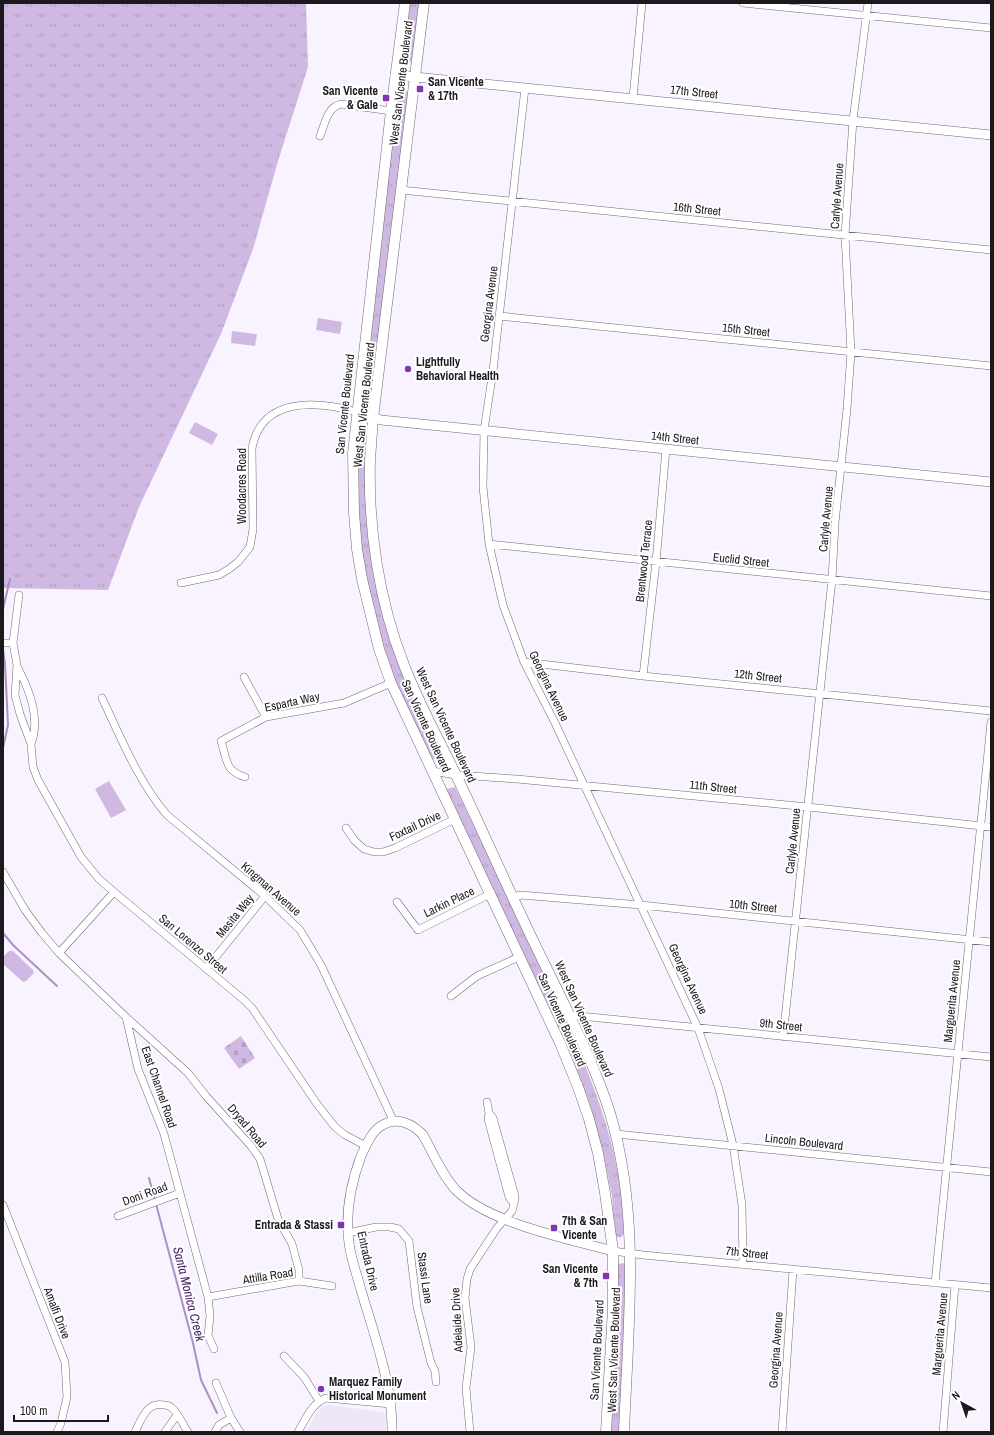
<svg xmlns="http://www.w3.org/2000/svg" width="994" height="1435" font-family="'Archivo Narrow',sans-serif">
<defs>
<pattern id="grass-tufts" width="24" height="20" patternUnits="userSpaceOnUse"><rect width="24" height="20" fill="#cfb9e2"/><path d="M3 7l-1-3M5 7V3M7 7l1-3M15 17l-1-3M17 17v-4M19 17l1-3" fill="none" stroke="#b19ec1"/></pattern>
<pattern id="cemetery-stones" width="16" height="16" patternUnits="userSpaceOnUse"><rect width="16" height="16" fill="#cfb9e2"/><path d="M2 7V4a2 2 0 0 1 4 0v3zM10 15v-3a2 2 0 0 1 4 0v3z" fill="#b19ec1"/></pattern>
</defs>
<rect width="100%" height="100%" fill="#f8f3fe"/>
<path fill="#efe5f9" d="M329,1405L383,1412L386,1417V1432H306L316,1414L324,1406Z"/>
<path fill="url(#grass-tufts)" d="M3,3H306L308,67L278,161L253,249L221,334L139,507L108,590L3,588Z
M408,3H419L412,58L410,63L406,64L402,60Z
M398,90L408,92L371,404L366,406L363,405Z
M360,430H365L368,433L376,577L439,753V756L434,759L431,758L403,703L381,643L368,592L358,528L356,472L358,434Z
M455,787C483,845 510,902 537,960C578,1046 623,1136 624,1234L620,1238L615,1235L612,1196L608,1176L602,1147L591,1110L571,1057L446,789Z
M623,1263L627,1266L620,1432H610L617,1266L619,1264Z"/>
<path fill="url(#cemetery-stones)" d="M241,1036L255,1058L239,1069L224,1048Z"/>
<path fill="#cfb9e2" d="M318,318L342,322L340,334L316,330Z
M232,331L257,334L255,346L231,343Z
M195,422L218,434L212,445L189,433Z
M109,781L126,810L111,818L95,789Z
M9,951H13L33,970L34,973L26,981L23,982L3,964V957Z"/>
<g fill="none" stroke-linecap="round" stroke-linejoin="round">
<path stroke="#ad90c5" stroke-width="2" d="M3,609L10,579
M3,649L5,664L8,725L3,748
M3,933L13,945L57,986
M149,1178L155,1200
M156,1204L193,1343L201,1380L217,1413"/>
<defs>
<path id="minor" d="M743,3L991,28
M525,88L493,371L484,430L483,487L489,544L503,605L524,662L555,723L698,1028L719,1089L733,1145L742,1205L743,1265
M633,98L642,3
M320,136C325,124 327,107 341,104L391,111
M401,190L991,250
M499,316L991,366
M489,544L991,596
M181,583L219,575L229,569L238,562L250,547L253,529L252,448C262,396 317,401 357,412
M19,595L13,643L17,665L15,695L20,714L31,744L33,767L38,780L81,857L99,879L114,892L244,1000L252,1008L317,1104L335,1127L345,1135L366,1146
M3,643H13
M524,662L643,676L991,711
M17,666C29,689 41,718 31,744
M643,676L656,562L666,449
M244,677L266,717
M102,698C121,738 138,781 167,815L265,896L300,930L321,965L393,1120
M432,771L456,775L517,779L808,807L991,827
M245,777C225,771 227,760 221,741L266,717L344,703L391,683
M346,828L355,841L364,849L374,852H383L395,848L455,819
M3,872L25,910L42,933L59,953L126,1017L138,1069L164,1134L208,1297L210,1316L208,1335L214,1349
M512,897L521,895L641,905L991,942
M397,902L418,930L490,894
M59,953L114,892
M206,969L265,896
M451,996L477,976L519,957
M570,1015L991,1057
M126,1017L188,1073L206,1096L251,1146L260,1159L278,1219L292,1244L299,1270V1281
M783,1037L832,580L835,523L847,409L851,352L845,235L853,120L868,3
M487,1102L489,1113L488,1119L509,1197L514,1204
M616,1134L991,1172
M3,1205L65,1362L67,1397L61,1423L57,1432
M118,1216L180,1193
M348,1233L376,1227H390L399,1229L409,1241L417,1307L431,1363L435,1371L436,1382
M613,1251L643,1255L991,1288
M935,1283L991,722
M208,1297L299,1281L332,1286
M284,1356L304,1377L319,1401
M216,1383L231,1418L240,1432
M135,1432C141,1420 147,1401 164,1405C166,1405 170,1406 172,1408C179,1414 183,1425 188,1432
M165,1432L177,1415
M215,1432L219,1425L231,1418
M298,1432C306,1419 311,1404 326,1398L391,1404
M470,1432L466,1388L471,1347L465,1298L467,1279L470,1269L497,1228L512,1211L514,1204L515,1196L493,1118L489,1113
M782,1432L793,1270
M943,1432L955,1285"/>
<path id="tertiary" d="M395,75L991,135
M357,412L381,420L991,482
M392,1432C393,1386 374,1334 361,1290C357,1275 351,1259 349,1243C345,1214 351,1183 361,1156C366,1146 371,1132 381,1126C396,1116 412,1123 423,1135C433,1153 442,1175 456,1190C488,1223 569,1239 613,1251"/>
<path id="secondary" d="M405,3L391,111L353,453L354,513L357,549L362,579L379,649L391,683L560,1043L578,1087L589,1119L598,1153L605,1193L613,1251V1308L606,1432
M424,3L373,418C372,432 371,446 370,460C368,529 379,601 404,665C419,704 439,740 457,777C486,838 513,900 543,961C567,1010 593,1060 610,1113C641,1217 628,1325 624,1432"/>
</defs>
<use href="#minor" stroke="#706975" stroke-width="8"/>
<use href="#tertiary" stroke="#706975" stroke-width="10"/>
<use href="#secondary" stroke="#706975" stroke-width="11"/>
<use href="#minor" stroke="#fff" stroke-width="7"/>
<use href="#tertiary" stroke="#fff" stroke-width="9"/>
<use href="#secondary" stroke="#fff" stroke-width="10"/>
</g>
<g fill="#7e38ab" stroke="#fff" stroke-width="1.5">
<rect x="416" y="85" width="8" height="8" rx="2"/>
<rect x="382" y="94" width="8" height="8" rx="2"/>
<circle cx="408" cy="369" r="4"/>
<rect x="337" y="1221" width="8" height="8" rx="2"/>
<rect x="550" y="1224" width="8" height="8" rx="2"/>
<rect x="602" y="1272" width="8" height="8" rx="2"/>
<circle cx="321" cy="1389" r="4"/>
</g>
<g text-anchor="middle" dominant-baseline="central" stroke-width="4" stroke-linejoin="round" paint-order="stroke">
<g font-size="12" font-weight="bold" fill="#1c191e" stroke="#fff" text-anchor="start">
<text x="428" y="82">San Vicente<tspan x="428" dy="14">&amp; 17th</tspan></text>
<text x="378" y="91" text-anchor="end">San Vicente<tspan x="378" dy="14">&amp; Gale</tspan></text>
<text x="416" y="362">Lightfully<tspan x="416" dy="14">Behavioral Health</tspan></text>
<text x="562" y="1221">7th &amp; San<tspan x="562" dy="14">Vicente</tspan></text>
<text x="333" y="1225" text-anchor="end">Entrada &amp; Stassi</text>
<text x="598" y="1269" text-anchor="end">San Vicente<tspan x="598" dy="14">&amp; 7th</tspan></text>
<text x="329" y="1382">Marquez Family<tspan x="329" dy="14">Historical Monument</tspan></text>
</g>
<g font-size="12" fill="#1c191e" stroke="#fff">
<text transform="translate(401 83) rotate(-83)">West San Vicente Boulevard</text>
<text transform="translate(694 92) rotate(6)">17th Street</text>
<text transform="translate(837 196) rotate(-86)">Carlyle Avenue</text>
<text transform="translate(697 209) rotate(6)">16th Street</text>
<text transform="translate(489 304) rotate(-83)">Georgina Avenue</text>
<text transform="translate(746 330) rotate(6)">15th Street</text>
<text transform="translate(345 404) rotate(-84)">San Vicente Boulevard</text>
<text transform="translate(364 405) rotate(-84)">West San Vicente Boulevard</text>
<text transform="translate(675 438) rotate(6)">14th Street</text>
<text transform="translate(242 486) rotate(-90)">Woodacres Road</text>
<text transform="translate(826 519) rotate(-85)">Carlyle Avenue</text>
<text transform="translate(741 560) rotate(6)">Euclid Street</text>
<text transform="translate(644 561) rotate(-84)">Brentwood Terrace</text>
<text transform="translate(758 676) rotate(6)">12th Street</text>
<text transform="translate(549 686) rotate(64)">Georgina Avenue</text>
<text transform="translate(292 702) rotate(-12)">Esparta Way</text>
<text transform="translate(446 725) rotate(65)">West San Vicente Boulevard</text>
<text transform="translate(426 726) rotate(65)">San Vicente Boulevard</text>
<text transform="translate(713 787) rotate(6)">11th Street</text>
<text transform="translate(415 826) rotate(-25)">Foxtail Drive</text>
<text transform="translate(793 841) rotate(-84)">Carlyle Avenue</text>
<text transform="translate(271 889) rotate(41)">Kingman Avenue</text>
<text transform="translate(449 902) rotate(-26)">Larkin Place</text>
<text transform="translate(753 906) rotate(6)">10th Street</text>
<text transform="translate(235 916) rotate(-51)">Mesita Way</text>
<text transform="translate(193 944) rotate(40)">San Lorenzo Street</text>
<text transform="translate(688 979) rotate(65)">Georgina Avenue</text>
<text transform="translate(952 1001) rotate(-84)">Marguerita Avenue</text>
<text transform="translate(584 1019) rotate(66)">West San Vicente Boulevard</text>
<text transform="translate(562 1020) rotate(66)">San Vicente Boulevard</text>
<text transform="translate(781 1025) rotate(6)">9th Street</text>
<text transform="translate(159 1087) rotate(71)">East Channel Road</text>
<text transform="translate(247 1126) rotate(50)">Dryad Road</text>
<text transform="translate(804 1142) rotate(6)">Lincoln Boulevard</text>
<text transform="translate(145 1194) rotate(-20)">Doni Road</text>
<text transform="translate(747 1253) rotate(6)">7th Street</text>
<text transform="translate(368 1261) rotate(77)">Entrada Drive</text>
<text transform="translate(268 1276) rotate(-9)">Attilla Road</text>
<text transform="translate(425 1278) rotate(82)">Stassi Lane</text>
<text transform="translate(57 1313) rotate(69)">Amalfi Drive</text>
<text transform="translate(457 1320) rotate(-93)">Adelaide Drive</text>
<text transform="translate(940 1334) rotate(-85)">Marguerita Avenue</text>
<text transform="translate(597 1350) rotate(-87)">San Vicente Boulevard</text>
<text transform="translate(614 1350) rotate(-88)">West San Vicente Boulevard</text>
<text transform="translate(776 1350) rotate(-86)">Georgina Avenue</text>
</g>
<g font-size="13" font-style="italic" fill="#4a2464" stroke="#fff">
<text transform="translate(189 1294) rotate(76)">Santa Monica Creek</text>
</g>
</g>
<rect width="994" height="1435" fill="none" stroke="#1c191e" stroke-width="8"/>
<g transform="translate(962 1403) rotate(320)" stroke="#ffffff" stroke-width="3" paint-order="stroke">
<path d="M0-3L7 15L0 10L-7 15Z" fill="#1c191e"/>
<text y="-6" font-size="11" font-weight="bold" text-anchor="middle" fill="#1c191e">N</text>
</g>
<path d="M14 1415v6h94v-6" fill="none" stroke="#1c191e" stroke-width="2"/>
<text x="20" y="1415" font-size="12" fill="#1c191e" stroke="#ffffff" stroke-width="3" paint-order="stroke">100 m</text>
</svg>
